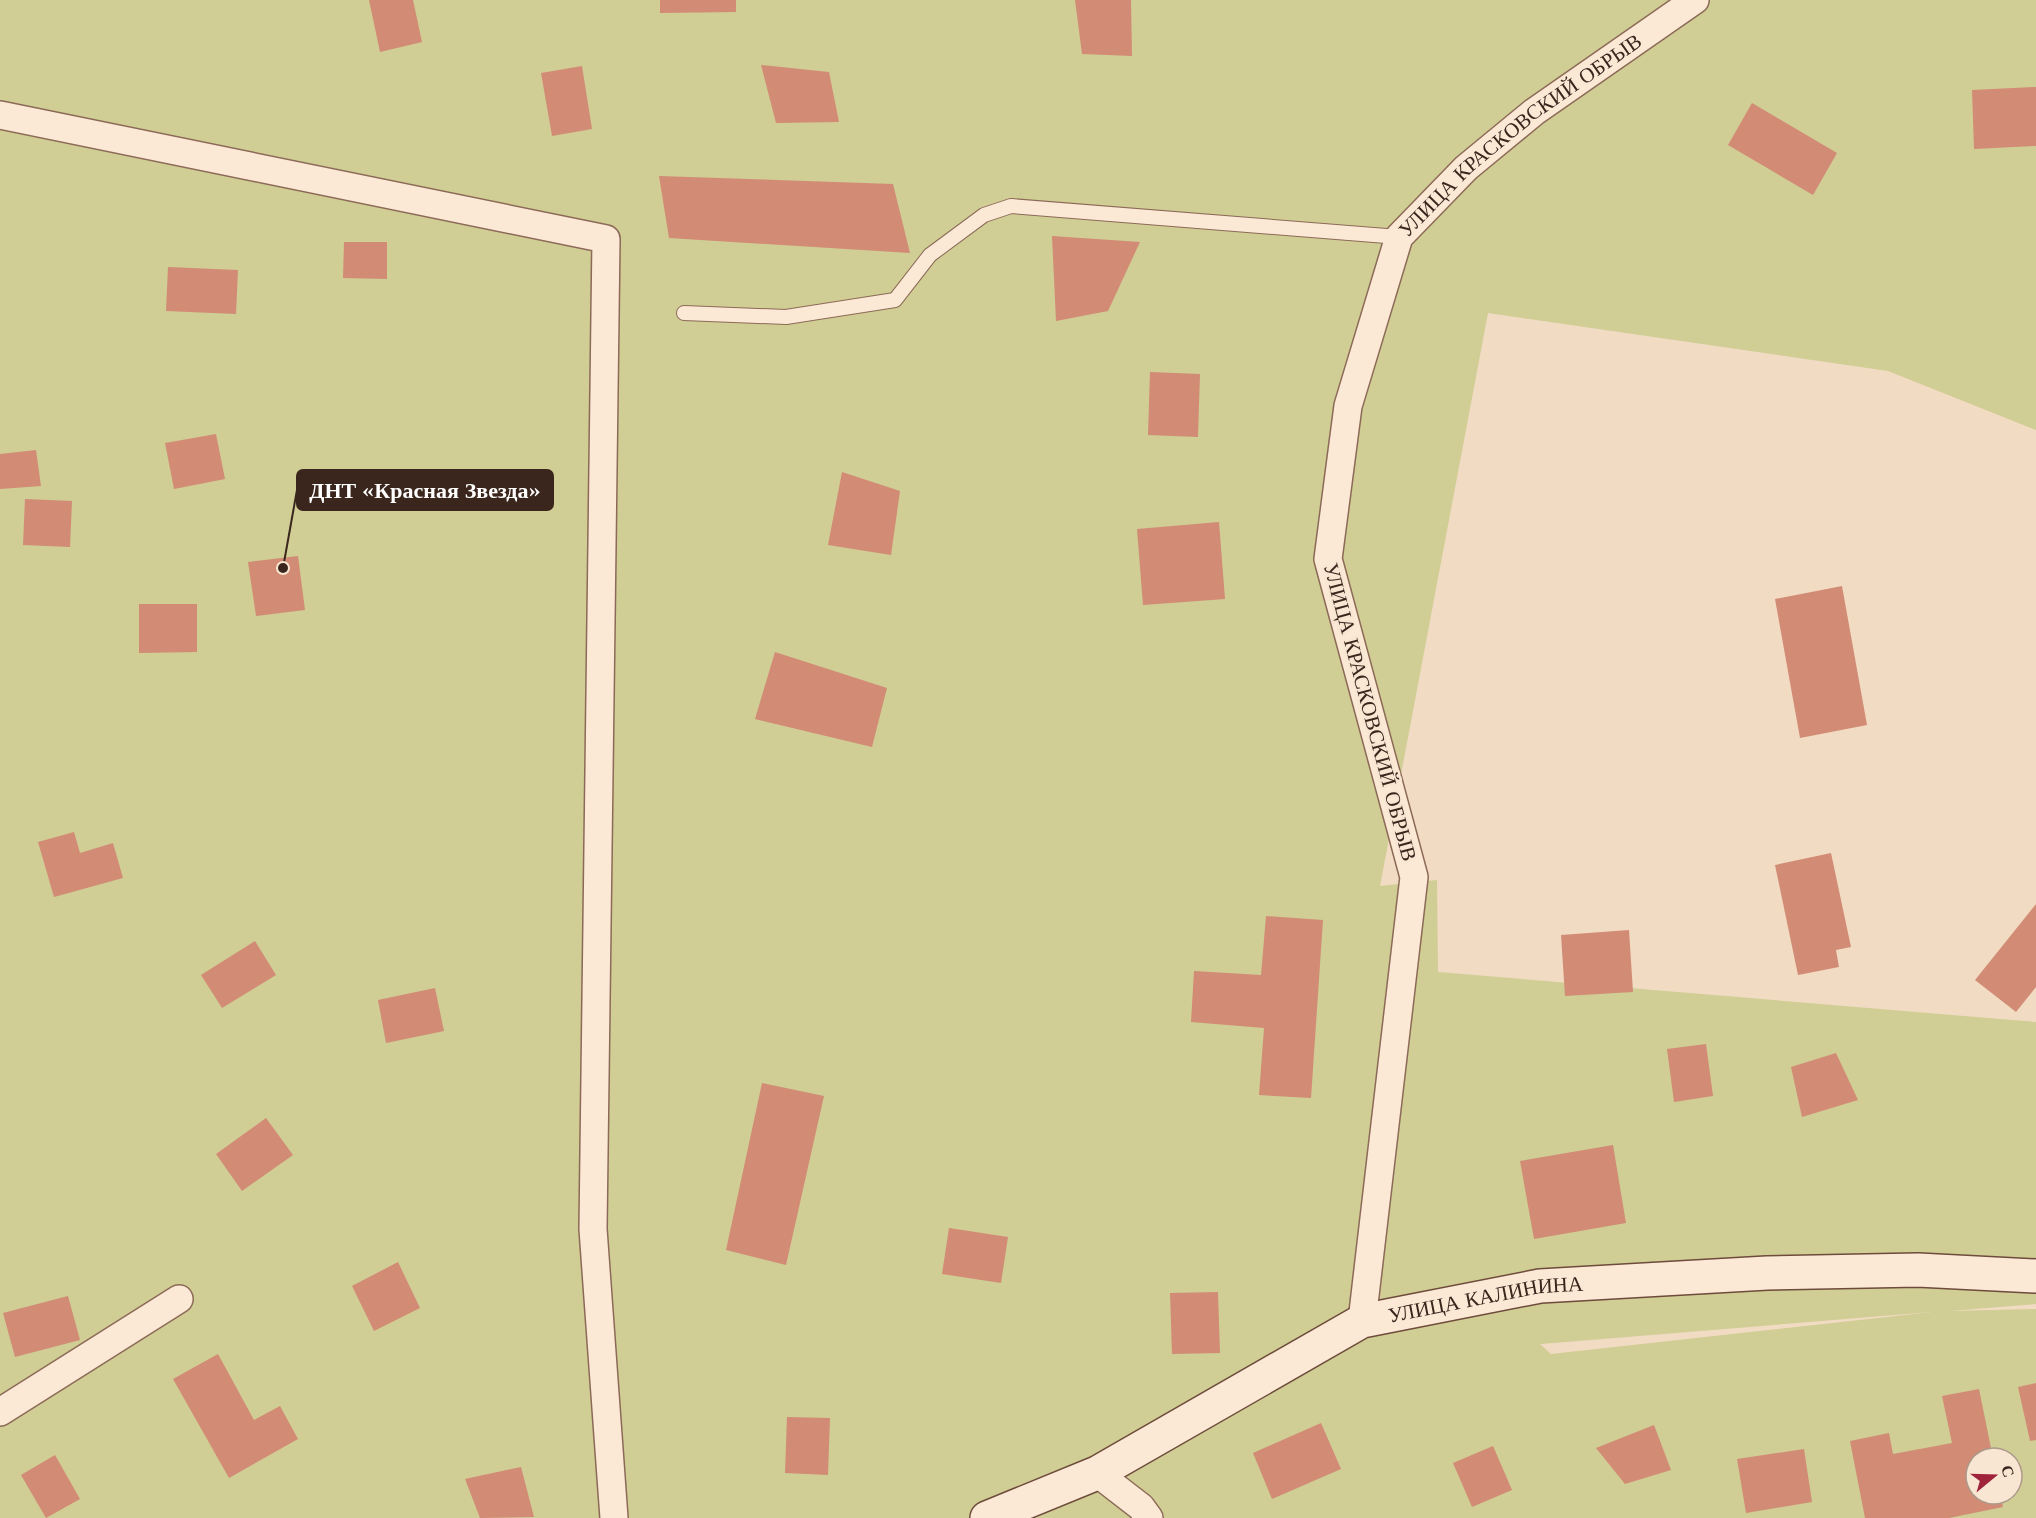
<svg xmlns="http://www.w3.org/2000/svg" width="2036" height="1518" font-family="'Libre Baskerville',serif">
<rect width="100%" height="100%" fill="#f1dbc2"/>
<path fill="#d0cd95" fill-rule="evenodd" d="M0,0H2036V430L1888,371L1488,313L1380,886L1437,880L1438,972L2036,1022V1304L1950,1311L2036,1309V1518H0ZM1932,1312L1551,1354L1540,1344H1541ZM1976,1458H2012V1494H1976Z"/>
<path fill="#d28b75" d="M369,0H413L422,42L380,52Z
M660,0H736V12L660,13Z
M1075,0H1131L1132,56L1082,54Z
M761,65L829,72L839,122L776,123Z
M582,66L592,129L552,136L541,73Z
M2036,87V146L1974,149L1972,90Z
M1752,103L1837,153L1813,195L1728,145Z
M659,176L893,184L910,253L669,238Z
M1052,236L1140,242L1108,311L1056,321Z
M344,242H387V279L343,278Z
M168,267L238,270L236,314L166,311Z
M1150,372L1200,374L1198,437L1148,435Z
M216,434L225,479L174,489L165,443Z
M36,450L41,486L0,489V454Z
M842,472L900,491L891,555L828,545Z
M25,499L72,501L70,547L23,545Z
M1219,522L1225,599L1143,605L1137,529Z
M298,556L305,610L256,616L248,562Z
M1842,586L1867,725L1800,738L1775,599Z
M139,604H197V652L139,653Z
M775,652L887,688L872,747L755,719Z
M74,832L80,853L113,843L123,878L54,897L38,842Z
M1831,853L1851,947L1836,950L1839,967L1798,975L1775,865Z
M2036,904V987L2016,1012L1975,980Z
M1266,916L1323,920L1311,1098L1259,1095L1264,1028L1191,1022L1194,971L1261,975Z
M1629,930L1633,992L1565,996L1561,935Z
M255,941L276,975L222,1008L201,975Z
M435,988L444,1031L386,1043L378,1000Z
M1706,1044L1713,1096L1674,1102L1667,1049Z
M1836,1053L1858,1100L1802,1117L1791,1067Z
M762,1083L824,1096L786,1265L726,1250Z
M266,1118L293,1155L242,1191L216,1154Z
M1613,1145L1626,1223L1534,1239L1520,1161Z
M949,1228L1008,1237L1001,1283L942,1274Z
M398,1262L420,1308L374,1331L352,1286Z
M1218,1292L1220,1353L1172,1354L1170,1293Z
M68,1296L80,1340L15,1357L3,1313Z
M218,1354L254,1420L280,1406L298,1439L229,1478L173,1379Z
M2036,1383V1440L2030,1441L2018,1387Z
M1979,1389L1993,1458H1976V1494H2000L2003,1507L1949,1518H1865L1850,1441L1889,1433L1893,1454L1952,1443L1942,1396Z
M787,1417L830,1418L828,1475L785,1473Z
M1321,1423L1341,1469L1272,1499L1253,1453Z
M1654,1425L1671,1470L1625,1484L1596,1448Z
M1493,1446L1512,1490L1472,1507L1453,1463Z
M1804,1449L1812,1502L1746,1513L1737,1459Z
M55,1455L80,1499L46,1518L21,1475Z
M521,1467L534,1517L480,1518L465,1479Z"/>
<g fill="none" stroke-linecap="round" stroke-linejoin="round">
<defs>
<path id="lane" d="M684,313L786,317L895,300L930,255L984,215L1011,206L1399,237"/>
<g id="street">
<path d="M0,115L606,239L593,1229L614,1518"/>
<path id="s1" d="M1362,1321L1414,877L1328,559L1348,406L1399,237L1466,168L1534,112L1695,0"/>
<path d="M0,1412L179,1299"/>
<path d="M1097,1473L1141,1507L1149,1518"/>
</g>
<g id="secondary">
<path id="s2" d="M987,1518L1097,1473L1362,1321L1540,1286L1767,1273L1918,1270L2036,1276"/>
</g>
</defs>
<use href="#lane" stroke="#8c6a57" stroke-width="16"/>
<use href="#street" stroke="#8c6a57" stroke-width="30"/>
<use href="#secondary" stroke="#6e4b3b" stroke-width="36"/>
<use href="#lane" stroke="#fbe9d6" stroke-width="14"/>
<use href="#street" stroke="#fbe9d6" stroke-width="27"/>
<use href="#secondary" stroke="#fbe9d6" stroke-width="33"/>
</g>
<g text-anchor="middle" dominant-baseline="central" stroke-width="5" stroke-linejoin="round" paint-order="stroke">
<g font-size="21" fill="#3b261d" stroke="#f8e6d2">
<text stroke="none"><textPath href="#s1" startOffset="1266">УЛИЦА КРАСКОВСКИЙ ОБРЫВ</textPath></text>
<text transform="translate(1370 712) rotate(75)">УЛИЦА КРАСКОВСКИЙ ОБРЫВ</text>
<text stroke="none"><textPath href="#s2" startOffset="550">УЛИЦА КАЛИНИНА</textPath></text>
</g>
</g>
<path fill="none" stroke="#3b261d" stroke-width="2" d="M283 568L297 490"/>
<circle fill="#3b261d" stroke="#f8e6d2" stroke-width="2" cx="283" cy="568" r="6"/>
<rect fill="#3b261d" stroke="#3b261d" stroke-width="2" x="297" y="470" width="256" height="40" rx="6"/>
<g font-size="22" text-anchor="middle" font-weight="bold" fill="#fff">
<text x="425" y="498">ДНТ «Красная Звезда»</text>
</g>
<g transform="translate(1994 1476) rotate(71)"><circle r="28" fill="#f8e6d2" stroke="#ac998a" stroke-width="1.5"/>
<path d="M0-4.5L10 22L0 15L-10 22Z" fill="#9f233a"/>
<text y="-9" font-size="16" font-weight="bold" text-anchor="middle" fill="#3b261d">С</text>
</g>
</svg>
